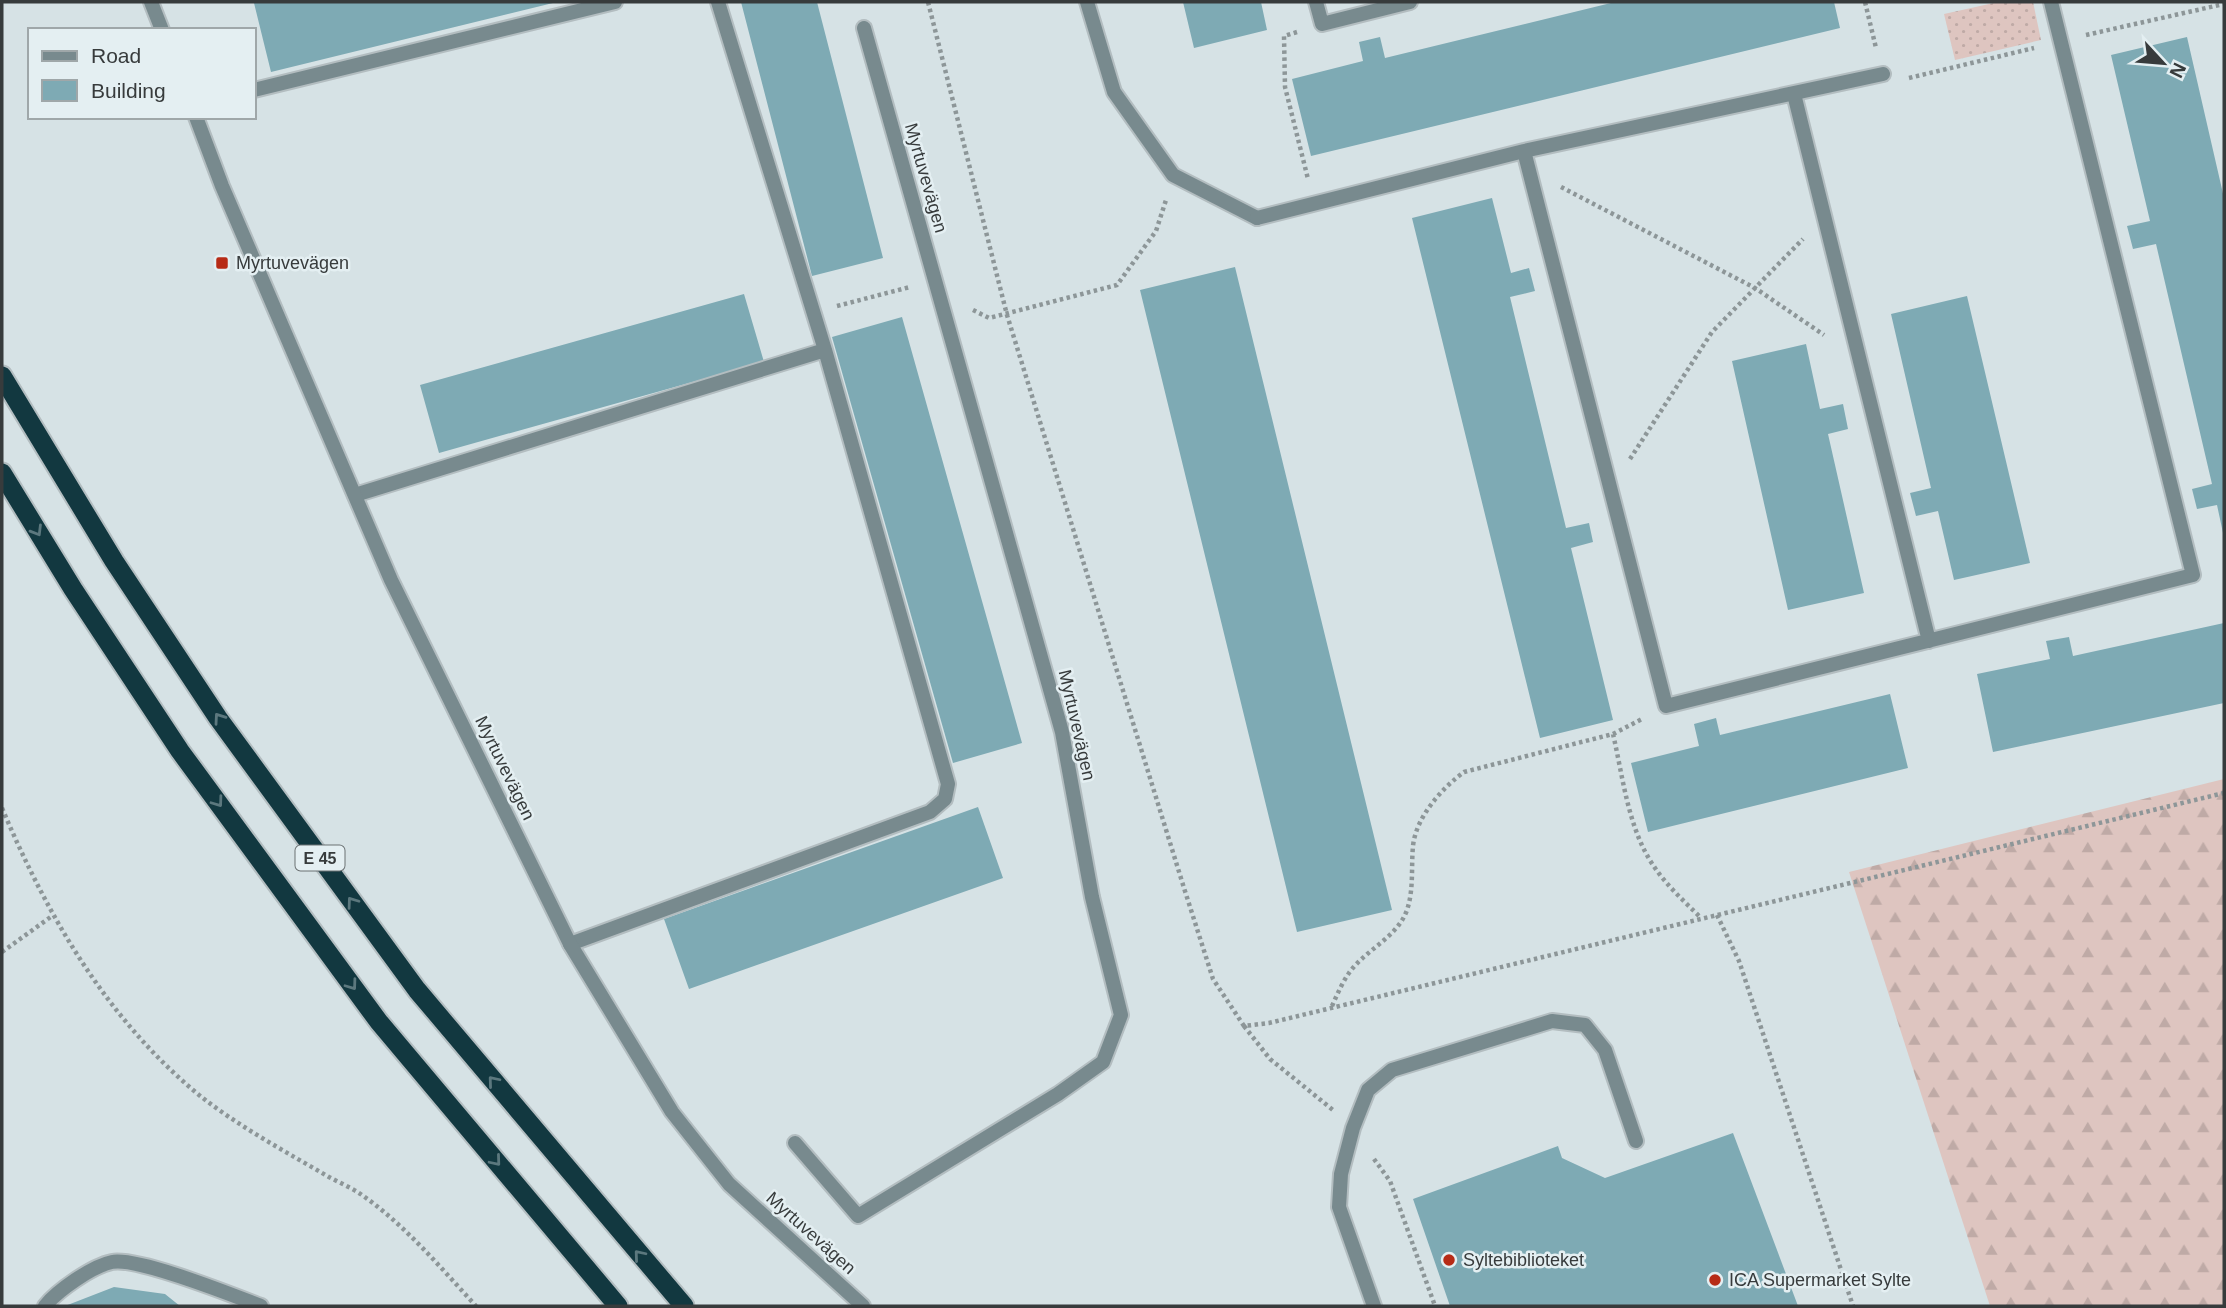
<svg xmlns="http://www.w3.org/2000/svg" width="2226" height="1308" font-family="Helvetica,sans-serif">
<defs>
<pattern id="grass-dots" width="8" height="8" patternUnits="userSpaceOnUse" patternTransform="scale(1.75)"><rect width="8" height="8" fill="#dec5c0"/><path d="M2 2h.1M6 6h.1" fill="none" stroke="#bfaaa6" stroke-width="1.8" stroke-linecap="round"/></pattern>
<pattern id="forest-firs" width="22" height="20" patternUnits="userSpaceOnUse" patternTransform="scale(1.75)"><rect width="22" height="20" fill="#dec5c0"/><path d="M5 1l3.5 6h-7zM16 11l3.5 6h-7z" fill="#bfaaa6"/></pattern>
</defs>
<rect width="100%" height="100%" fill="#d6e2e5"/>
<path fill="url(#grass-dots)" d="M1998,2H2033L2041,40L1955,60L1944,14Z"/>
<path fill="url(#forest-firs)" d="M2224,779V1306H1990L1849,872Z"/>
<path fill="#7eaab4" d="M259,2H552L553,3L271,72L254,3Z
M741,2H817L883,258L812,276Z
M1183,2H1261L1267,30L1194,48Z
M1615,2H1834L1840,28L1311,156L1292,79L1363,61L1359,42L1380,37L1385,58Z
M2187,37L2224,198L2223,533L2217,505L2197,509L2192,489L2212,484L2156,244L2133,249L2127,226L2150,221L2111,55Z
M1492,198L1511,273L1529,268L1535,291L1510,297L1566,528L1589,523L1593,542L1571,548L1613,720L1540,738L1412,218Z
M1235,267L1392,910L1297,932L1140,290Z
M744,294L764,362L439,453L420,385Z
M1967,296L2030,563L1954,580L1938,511L1916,516L1910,493L1931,488L1891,314Z
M902,317L1022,743L953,763L832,337Z
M1806,344L1820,409L1843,404L1848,429L1828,434L1864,593L1788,610L1732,361Z
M2224,623V703L1993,752L1977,674L2050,659L2046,641L2069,637L2073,656Z
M1890,694L1908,768L1648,832L1631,763L1699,746L1694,724L1716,718L1720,735Z
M978,807L1003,878L689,989L664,919Z
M1733,1133L1798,1306H1450L1413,1199L1558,1146L1562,1158L1605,1178Z
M114,1287L165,1294L180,1306H65Z"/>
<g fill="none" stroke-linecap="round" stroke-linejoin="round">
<defs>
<path id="service" d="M1087,2L1114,92L1173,175L1257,218
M795,1143L858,1216L1058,1094L1103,1062L1121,1015L1092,897L1062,732L864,28
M45,1306C57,1291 92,1266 112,1262C138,1257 232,1295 261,1306
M1374,1306L1339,1207L1341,1174L1353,1128L1368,1090L1392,1070L1552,1021L1585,1025L1605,1050L1636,1141"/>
<path id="minor" d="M1316,2L1322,24L1410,2
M254,90L615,2
M1794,94L1929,641
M1524,151L1883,74
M1257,218L1524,151L1666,706L2193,575L2051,2
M355,495L825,350
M570,944L930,812L945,799L948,784L825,350L718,2"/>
<path id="tertiary" d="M151,2L162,30
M196,117L222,186L391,580L570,944L672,1112L729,1184L863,1306"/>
<path id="trunk" d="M2,376L114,561L218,718L417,990L684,1306
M2,473L73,589L180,751L379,1022L618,1306"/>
</defs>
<use href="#service" stroke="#b3bdc0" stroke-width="18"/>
<use href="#minor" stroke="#b3bdc0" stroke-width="18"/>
<use href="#tertiary" stroke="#b3bdc0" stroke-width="18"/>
<use href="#trunk" stroke="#b3bdc0" stroke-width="23"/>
<path stroke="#8d9698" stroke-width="4.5" stroke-dasharray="3.5 3.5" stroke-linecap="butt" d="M928,2L1007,315L1184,888L1213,979L1244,1026L1269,1023L2224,793
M1865,2L1876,48
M1297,32L1284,36L1285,87L1308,179
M2086,35L2224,4
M1909,78L2034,48
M1561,187L1755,288L1824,335
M837,306L910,287
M973,310L989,318L1117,285L1156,231L1166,200
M1630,459L1712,332L1803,239
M1613,734C1623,777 1628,828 1653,865C1666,885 1684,901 1701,918
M2,808C48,917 107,1019 199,1095C238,1126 286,1152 329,1177C340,1183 352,1188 362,1195C406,1226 440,1267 476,1306
M1717,915L1739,961L1853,1306
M2,952L52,916
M1332,1006C1337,995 1342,983 1349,973C1366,949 1397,938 1407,910C1414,889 1411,867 1413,846C1416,817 1442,788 1464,772L1613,734L1642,719
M1244,1026L1270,1059L1333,1110
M1374,1159L1390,1181L1435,1306"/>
<use href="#service" stroke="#788a8e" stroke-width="14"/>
<use href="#minor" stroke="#788a8e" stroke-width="14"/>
<use href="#tertiary" stroke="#788a8e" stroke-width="14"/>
<use href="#trunk" stroke="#123840" stroke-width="19"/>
</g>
<defs><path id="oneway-chevron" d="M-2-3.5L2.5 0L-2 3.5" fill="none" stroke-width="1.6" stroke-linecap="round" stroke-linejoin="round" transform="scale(1.75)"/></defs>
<g stroke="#5c787e">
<use href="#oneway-chevron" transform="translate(37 531) rotate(59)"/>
<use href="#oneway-chevron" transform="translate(219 718) rotate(-125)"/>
<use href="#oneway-chevron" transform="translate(218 802) rotate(54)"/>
<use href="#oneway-chevron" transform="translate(352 902) rotate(-126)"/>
<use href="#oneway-chevron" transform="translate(352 985) rotate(54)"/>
<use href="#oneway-chevron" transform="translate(493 1081) rotate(-130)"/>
<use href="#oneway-chevron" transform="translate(496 1161) rotate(50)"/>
<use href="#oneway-chevron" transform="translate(639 1255) rotate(-130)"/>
</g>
<g fill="#b72b16" stroke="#e4eff2" stroke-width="2.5">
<rect x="215" y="256" width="14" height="14" rx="3.5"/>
<circle cx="1449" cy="1260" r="7"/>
<circle cx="1715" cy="1280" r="7"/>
</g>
<g text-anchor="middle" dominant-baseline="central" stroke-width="5" stroke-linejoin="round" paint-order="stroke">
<rect fill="#e4eff2" stroke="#6b7173" stroke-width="2" x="295.5" y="845.5" width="49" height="25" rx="5"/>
<g font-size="16" font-weight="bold" fill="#373b3c">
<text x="320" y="858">E 45</text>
</g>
<g font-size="18" fill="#373b3c" stroke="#e4eff2">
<text transform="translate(926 178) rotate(74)">Myrtuvevägen</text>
<text transform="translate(1077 725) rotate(77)">Myrtuvevägen</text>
<text transform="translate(505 768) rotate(64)">Myrtuvevägen</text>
<text transform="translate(811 1233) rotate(42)">Myrtuvevägen</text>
</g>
<g font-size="18" fill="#373b3c" stroke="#e4eff2" text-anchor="start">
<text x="236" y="263">Myrtuvevägen</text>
<text x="1463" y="1260">Syltebiblioteket</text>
<text x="1729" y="1280">ICA Supermarket Sylte</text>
</g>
</g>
<rect width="2226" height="1308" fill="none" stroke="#373b3c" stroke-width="7"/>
<rect x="28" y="28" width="228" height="91" fill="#e4eff2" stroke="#9fa7a9" stroke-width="2"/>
<rect x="42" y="51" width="35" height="10" fill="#788a8e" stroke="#9fa7a9" stroke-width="2"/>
<text x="91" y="63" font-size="21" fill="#373b3c">Road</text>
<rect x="42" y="80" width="35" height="21" fill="#7eaab4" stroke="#9fa7a9" stroke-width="2"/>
<text x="91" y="98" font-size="21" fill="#373b3c">Building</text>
<g transform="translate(2163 63) rotate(116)" stroke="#e4eff2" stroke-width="5" paint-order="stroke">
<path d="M0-5L12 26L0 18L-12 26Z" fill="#373b3c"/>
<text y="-10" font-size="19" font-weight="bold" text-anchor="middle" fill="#373b3c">N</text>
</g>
</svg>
